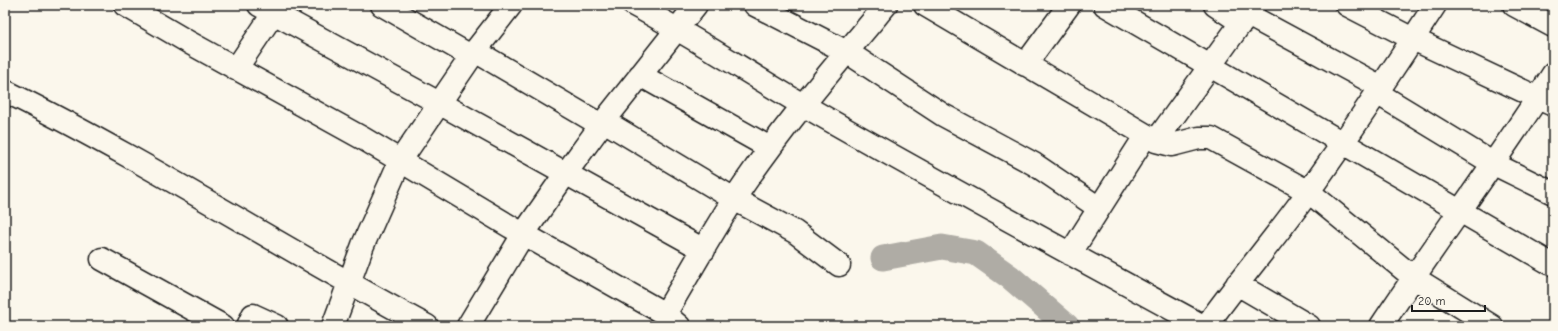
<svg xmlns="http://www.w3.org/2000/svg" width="1558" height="331" font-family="'Comic Neue',sans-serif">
<rect width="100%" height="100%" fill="#fbf7ec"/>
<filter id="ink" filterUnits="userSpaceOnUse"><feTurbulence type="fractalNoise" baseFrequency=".025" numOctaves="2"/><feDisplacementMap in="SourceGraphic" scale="8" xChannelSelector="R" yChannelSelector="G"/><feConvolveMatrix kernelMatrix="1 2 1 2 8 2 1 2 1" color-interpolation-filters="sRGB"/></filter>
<g filter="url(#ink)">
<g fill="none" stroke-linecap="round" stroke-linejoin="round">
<path stroke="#afaca5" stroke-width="25" d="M883,258L942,247L976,253L1010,277L1067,326"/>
<defs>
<path id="street" d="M125,5L190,43L364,139L511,227L665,314L679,326
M259,5L439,103L704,250
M382,5L471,56
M634,5C692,36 747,72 803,105C935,181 1069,253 1203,326
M755,5L847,52L943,115L1034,164L1099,208
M925,5L1156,141L1172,145L1199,138H1211L1309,192L1413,277L1492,326
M1105,5L1553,265
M1215,5L1242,23
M1347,5L1413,39L1553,105
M1514,5L1553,26
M1248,15L1381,87
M475,51L601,125
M1025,65L1069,5
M236,69L279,5
M640,75L770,148
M5,91C149,162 285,250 427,326
M1377,93L1494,164L1553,193
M604,121L734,199L795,232L839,265
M1156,141L1254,5
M1070,254L1146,135
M102,259L223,326
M1237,284L1309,326
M665,314C688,276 710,236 734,199C780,130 833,68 886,5
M248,326L253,315L277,326
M333,326L363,245L400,161L475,51L511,5
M468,326L524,233L566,173L601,125L696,5
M1206,326C1239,280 1276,237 1309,191C1353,130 1394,68 1435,5
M1381,326C1437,241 1498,160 1553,74"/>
</defs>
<use href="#street" stroke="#1c1c1c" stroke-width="25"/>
<use href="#street" stroke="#fbf7ec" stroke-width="22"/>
</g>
</g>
<rect width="1558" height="331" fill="none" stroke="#fbf7ec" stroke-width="20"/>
<rect x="10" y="10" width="1538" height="311" fill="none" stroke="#1c1c1c" stroke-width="1.5" filter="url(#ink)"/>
<path d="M1412 305v6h73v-6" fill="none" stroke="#1c1c1c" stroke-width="2"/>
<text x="1418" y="305" font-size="12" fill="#1c1c1c" stroke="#fbf7ec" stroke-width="3" paint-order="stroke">20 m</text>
</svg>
